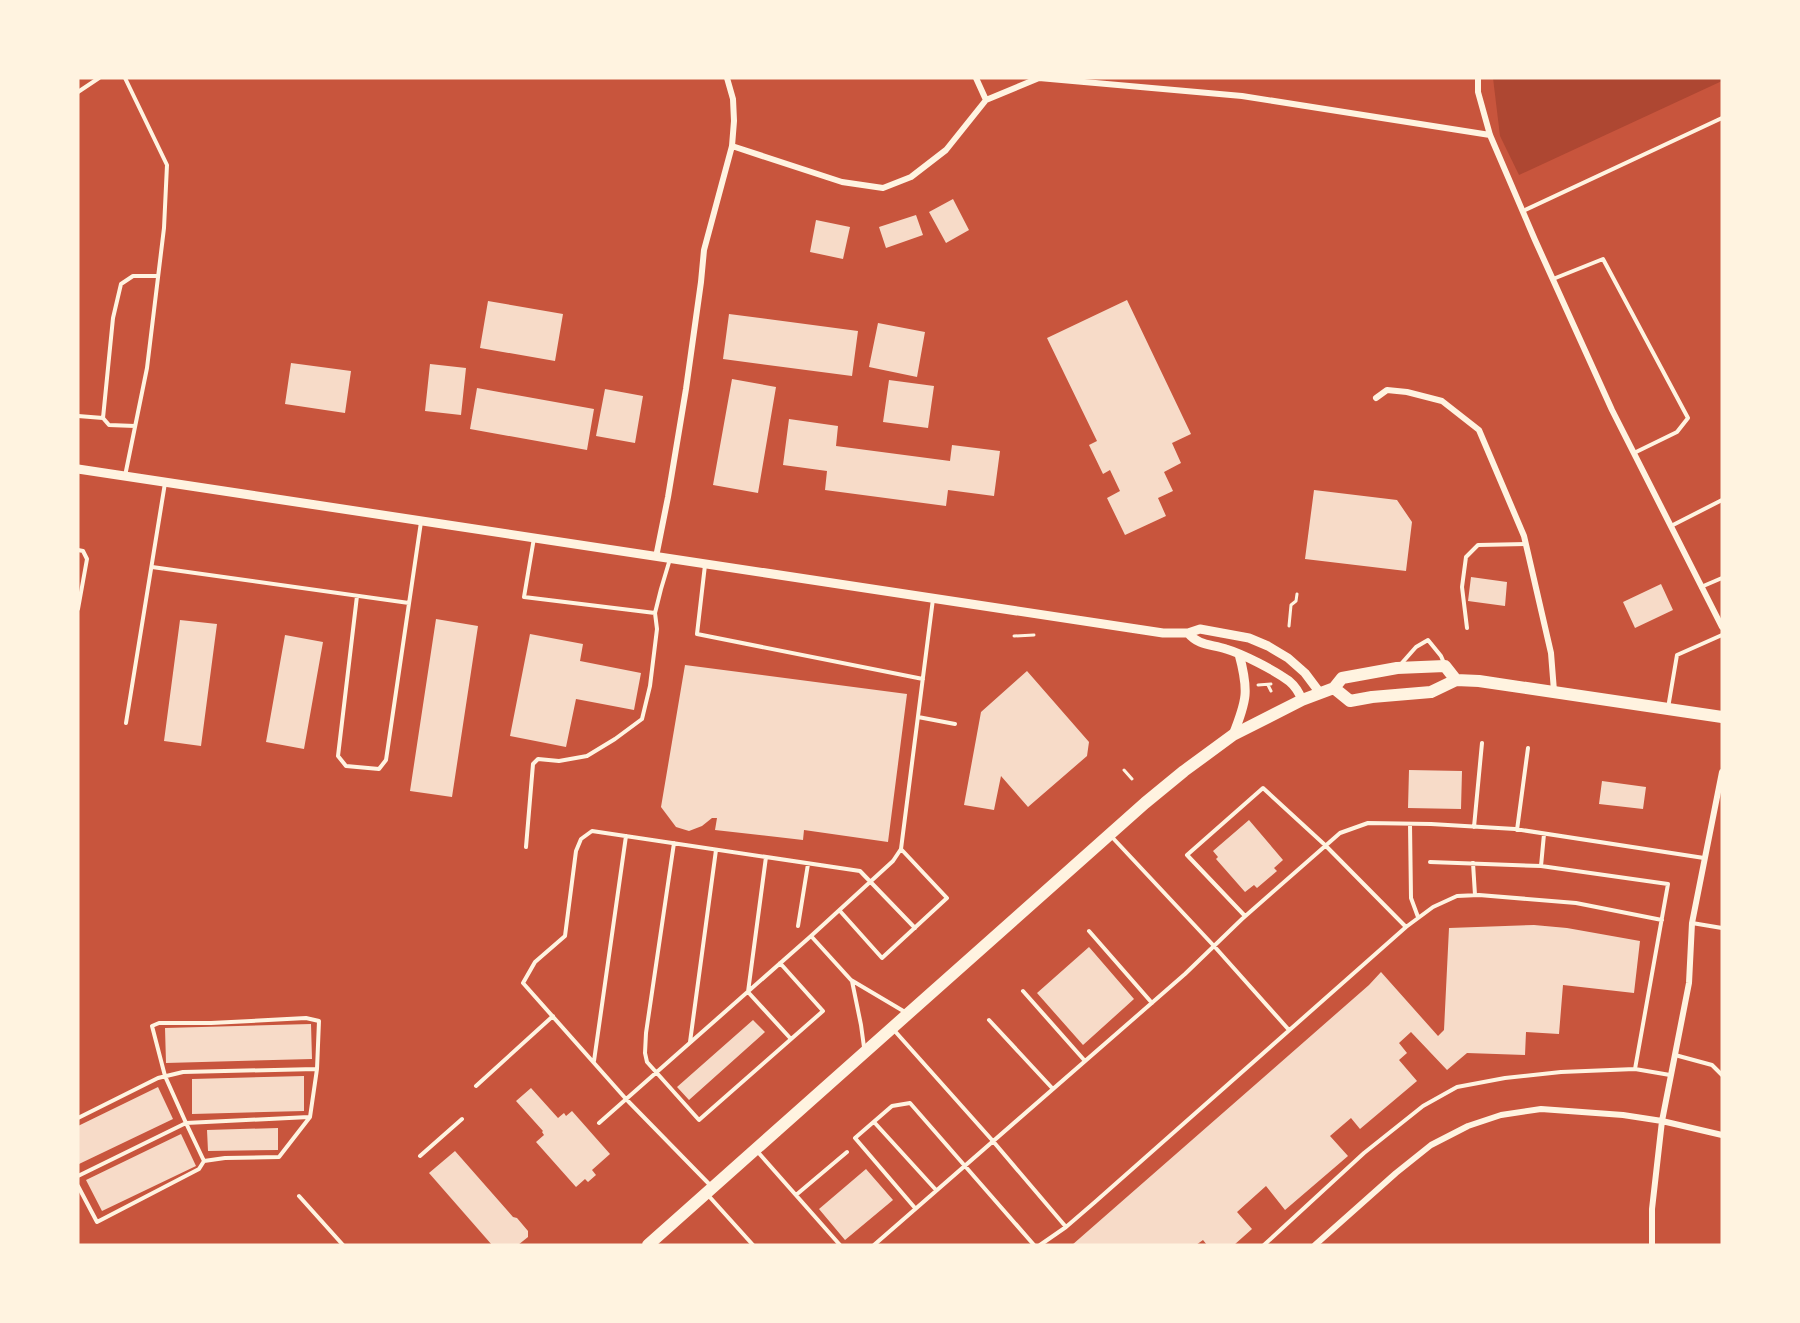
<svg xmlns="http://www.w3.org/2000/svg" width="1800" height="1323" font-family="'Fira Sans',sans-serif">
<rect width="100%" height="100%" fill="#c8553d"/>
<path fill="#ae4732" d="M1493,78H1722V81L1519,175L1500,136Z"/>
<path fill="#f7dbc8" d="M953,199L969,230L946,243L929,212Z
M916,215L923,235L886,248L879,227Z
M816,220L850,227L843,259L810,252Z
M1127,300L1191,434L1172,443L1181,463L1164,472L1173,491L1158,498L1166,516L1125,535L1107,498L1120,491L1110,470L1103,474L1089,445L1097,441L1047,338Z
M488,301L563,314L555,361L480,348Z
M729,314L858,331L852,376L723,359Z
M878,323L925,332L917,377L869,367Z
M291,363L351,371L345,413L285,404Z
M430,364L466,368L461,415L425,411Z
M732,379L776,387L758,493L713,485Z
M889,380L934,386L928,428L883,422Z
M477,388L594,409L587,450L470,429Z
M605,389L643,396L635,443L596,436Z
M789,419L838,426L836,446L950,461L952,445L1000,451L994,496L948,490L946,506L825,490L827,471L783,465Z
M1314,490L1397,500L1412,522L1406,571L1305,559Z
M1471,577L1507,582L1505,606L1468,601Z
M1661,584L1673,610L1635,628L1623,602Z
M436,619L478,626L452,797L410,791Z
M180,620L217,624L201,746L164,741Z
M530,634L583,644L580,661L641,673L634,710L576,699L566,747L510,736Z
M285,635L323,642L304,749L266,742Z
M685,665L907,694L888,842L804,830L803,840L715,830L717,818H712L702,826L689,831L676,827L661,807Z
M1027,671L1089,742L1087,756L1028,807L1001,776L994,810L964,805L981,712Z
M1409,770L1462,771L1461,809L1408,808Z
M1602,781L1646,787L1643,809L1599,804Z
M1249,820L1283,860L1274,868L1277,871L1257,888L1254,885L1245,892L1216,859L1218,857L1213,851Z
M1534,925L1567,928L1640,941L1634,993L1563,985L1559,1034L1526,1032L1525,1055L1467,1053L1447,1070L1411,1032L1399,1043L1407,1053L1399,1060L1417,1081L1360,1129L1351,1118L1330,1136L1348,1156L1285,1210L1266,1186L1237,1212L1252,1229L1234,1245H1207L1203,1240L1196,1245H1072L1369,985L1381,972L1438,1036L1444,1030L1449,928Z
M1089,947L1134,999L1083,1045L1037,993Z
M753,1020L765,1032L689,1100L677,1087Z
M311,1024L312,1059L166,1063L165,1028Z
M304,1076V1111L192,1114V1079Z
M158,1087L173,1119L79,1164L78,1126Z
M531,1088L558,1118L564,1113L566,1116L572,1111L610,1154L592,1170L596,1175L588,1182L585,1179L576,1187L536,1142L544,1135L542,1132L543,1131L516,1101Z
M278,1128V1150L208,1151L207,1130Z
M181,1134L196,1166L102,1211L86,1180Z
M455,1151L513,1217L517,1218L528,1231V1237L518,1245H492L429,1173Z
M866,1169L893,1200L845,1240L819,1209Z"/>
<g fill="none" stroke-linecap="round" stroke-linejoin="round">
<path stroke="#fff3e0" stroke-width="3" d="M1289,626L1291,605L1296,601L1297,594
M1014,636L1034,635
M1258,685L1271,684
M1268,685L1271,691
M1124,770L1132,779"/>
<path stroke="#fff3e0" stroke-width="4" d="M125,78L167,165L164,228L147,368L125,476
M78,92L99,78
M1523,211L1722,118
M1553,279L1603,259L1688,418L1677,432L1634,453
M78,416L103,418
M135,426L109,425L103,418L113,318L121,284L133,276H158
M1671,526L1722,500
M534,538L524,597L655,613L661,589L670,559
M78,550L83,551L87,559L78,609
M705,565L697,634L923,679
M152,567L409,603
M1701,587L1722,578
M357,596L338,756L346,766L379,769L386,760L421,522
M1467,628L1462,587L1466,557L1478,545L1526,544
M1401,664L1416,647L1428,640L1441,656L1444,663
M1668,708L1677,655L1722,635
M918,717L955,724
M126,723L165,483
M1410,824L1411,898L1418,917
M1474,827L1482,743
M1517,830L1528,748
M1111,836L1214,946L1289,1030
M674,843L646,1033L645,1053L647,1062L699,1120L823,1011L780,963
M526,847L533,764L538,759L559,761L587,756L615,739L642,719L650,686L657,629L655,613
M766,857L748,992L791,1039
M1430,862L1541,866L1668,884L1635,1069
M1473,863L1475,895
M1541,866L1544,834
M840,911L882,958L947,898L901,849
M1245,916L1187,855L1263,788L1325,845L1406,927
M1692,923L1722,928
M798,926L808,864
M1089,931L1152,1003
M852,981L861,1025L864,1047
M1023,991L1085,1061
M905,1012L851,980L811,936L893,861L901,849L933,599
M989,1020L1053,1089
M893,1029L992,1140L1066,1227
M690,1042L716,850
M1675,1055L1712,1065L1722,1075
M594,1061L626,836
M476,1086L553,1016
M78,1118L158,1078L183,1072L316,1069
M874,1122L936,1190
M599,1123L811,936
M757,1151L840,1245
M420,1156L462,1119
M204,1161L186,1123L309,1117
M78,1176L186,1123L165,1076L152,1026L159,1023H211L306,1018L319,1021L317,1069L310,1117L279,1157L225,1158L204,1161L199,1169L97,1222L78,1186
M712,1187L626,1099L523,983L535,962L565,936L576,851L581,839L592,831L860,871L915,928
M707,1194L753,1245
M796,1195L847,1152
M299,1196L343,1245
M915,1208L855,1138L892,1106L910,1103L1034,1245
M874,1245L1185,974L1242,919L1340,833L1368,823L1431,824L1515,829L1704,858
M1040,1245L1066,1227L1095,1202L1406,927L1433,907L1457,896L1479,895L1576,903L1662,920
M1264,1245L1364,1153L1423,1106L1457,1087L1505,1078L1561,1072L1635,1069L1670,1075"/>
<path stroke="#fff3e0" stroke-width="6" d="M976,78L986,100
M1478,78V92L1490,135L1535,240L1612,410L1722,627
M732,146L842,182L883,188L911,177L946,150L986,100L1039,78L1242,96L1490,135
M1376,398L1387,390L1407,392L1442,401L1479,430L1524,536L1551,653L1554,691
M656,557L668,497L686,389L701,282L704,250L732,146L734,121L733,99L727,78
M1315,1245L1396,1173L1431,1145L1468,1126L1501,1115L1541,1109L1623,1115L1662,1121L1722,1135
M1652,1245V1209L1662,1121L1689,983L1692,923L1722,772"/>
<path stroke="#fff3e0" stroke-width="9" d="M78,469L1163,633H1188L1200,629L1249,638L1268,646L1288,658L1305,673L1320,693
M1188,633C1199,646 1211,644 1226,649C1243,654 1274,670 1289,681C1295,686 1299,692 1302,700
M1233,735C1247,700 1249,691 1239,654"/>
<path stroke="#fff3e0" stroke-width="12" d="M1334,688L1350,701L1372,697L1431,692L1456,680L1479,681L1722,717
M648,1245L1145,803L1184,771L1233,735L1302,700L1334,688L1342,678L1397,668L1445,666L1456,680"/>
</g>
<rect width="1800" height="1323" fill="none" stroke="#fff3e0" stroke-width="159"/>
</svg>
